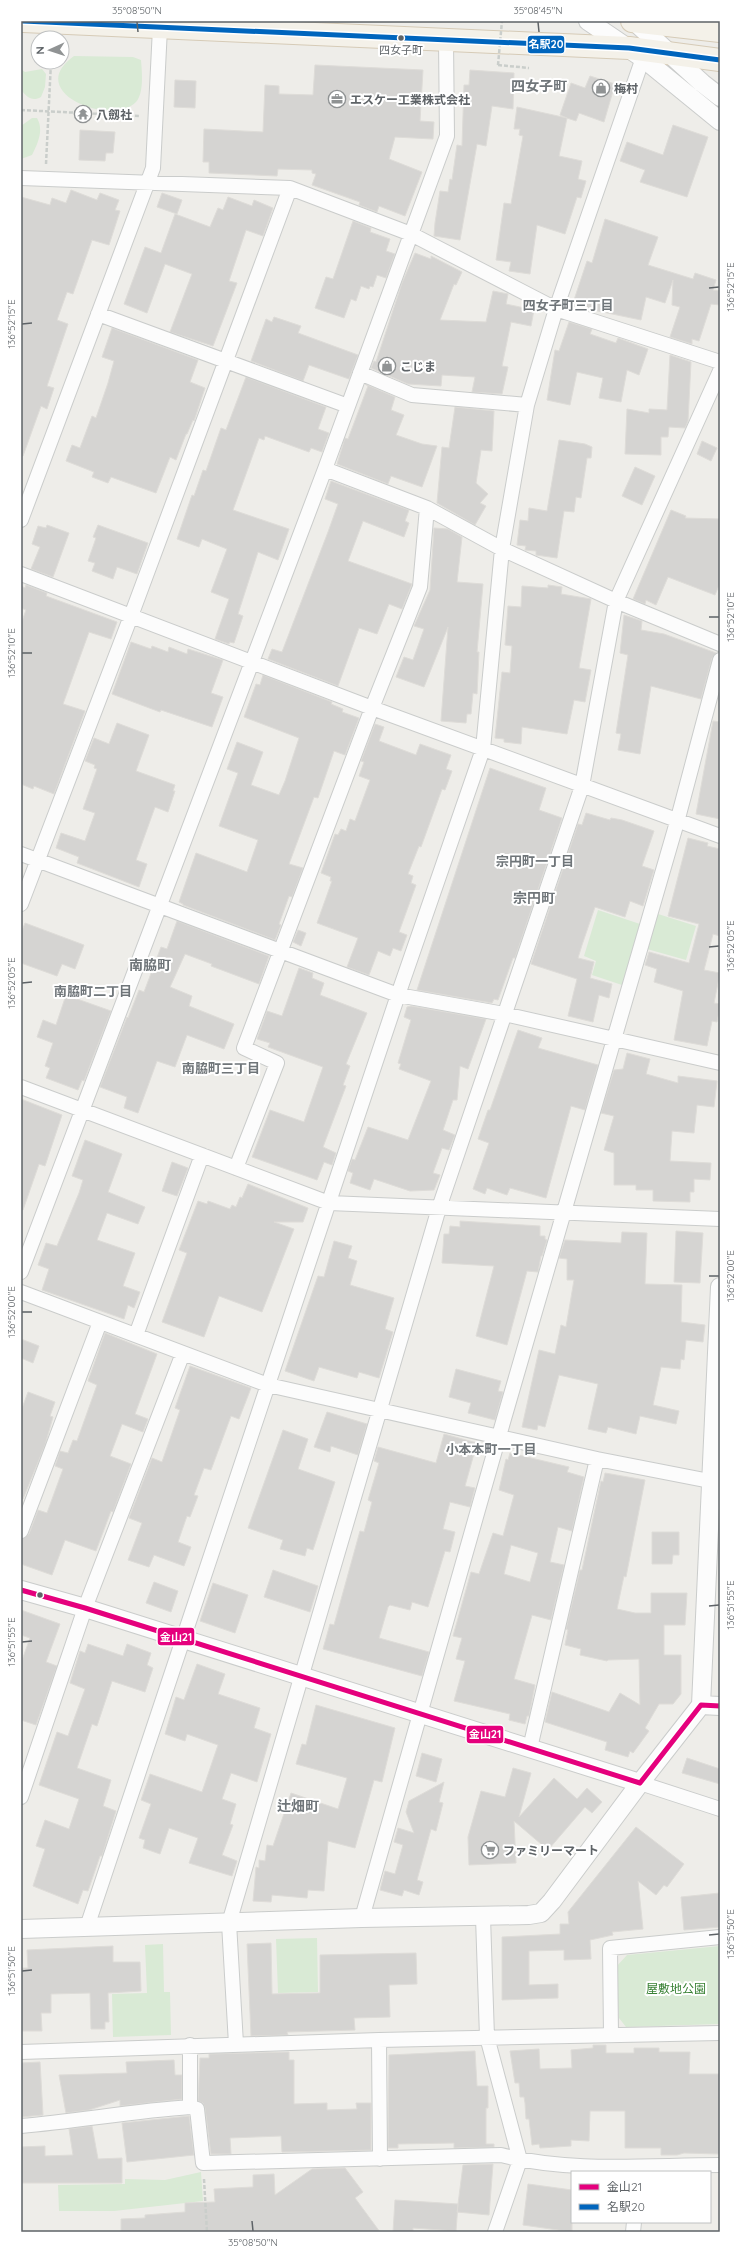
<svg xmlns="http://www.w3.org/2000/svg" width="741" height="2253" font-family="Quicksand,'Noto Sans JP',sans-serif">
<rect width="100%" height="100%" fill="#eeede9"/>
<path fill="#d9ead5" d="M74,56L133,57L141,60C142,72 144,93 136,102C113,127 22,93 74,56Z
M21,69L25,72L42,69L46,74L45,87L41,97C32,102 27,97 21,90Z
M32,118H37C44,130 38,143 32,155L21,159V126Z
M598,910L640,924L622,985L592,975L596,961L584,956Z
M658,914L696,926L686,960L647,949Z
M317,1938L318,1992L278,1993L276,1939Z
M163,1944L164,1992H170L171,2035L113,2037L112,1994L147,1993L145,1945Z
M720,1946V2024L626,2027L619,2018L616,1967L627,1955Z
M201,2172L203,2201L114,2211H59L58,2185L125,2184V2179L165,2180Z"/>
<path fill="#d5d4d2" stroke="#dedcd8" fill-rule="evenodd" d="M315,65L423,70L420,121L434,122L433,139L395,137L389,159L422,172L405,216L379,206L377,212L359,205L360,202L312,185L316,174L312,173V170L278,169L277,176L209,173V162H203L204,129L263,132L265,85L279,86V94L313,95Z
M470,70L514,73L513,109L492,106L486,146L477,144L460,240L434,236L435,223L440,191L448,192L450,179L452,180L457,145L462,146L464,85H469Z
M590,76L615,84L604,122L579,113L576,121L567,118L559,156L582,161L578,179L586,181L581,198L577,197L565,234L537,225L530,274L509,271L511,262L496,260L504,203L511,204L523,136L519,135L520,129H514L517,107L567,118L560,115L571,83L585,88Z
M175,80L196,81L195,108L174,107Z
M673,125L708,137L687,197L640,182L645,170L620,161L627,142L663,155Z
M80,130L115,132L113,153H106L105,161L79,160Z
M71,190L97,200L100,193L119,200L115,210L120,211L109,245L92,240L73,294L67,292L57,320L68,324L47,386L54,388L47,409L41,406L23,456H21V197L50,205L52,198L66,203Z
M162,193L182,200L177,214L157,207Z
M228,197L252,206L254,200L273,208L263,236L246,230L229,281L237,283L213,346L170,332L192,274L165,264L147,313L124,304L145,247L161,253L175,214L210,227L218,208L223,210Z
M605,219L658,237L648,265L693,279L695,273L716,280L713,290L720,291V305L711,304L699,341L692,339V344L670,337L680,307L672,305L673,280L665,303L646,297L641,320L574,306L576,301L574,300L587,261L592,263Z
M353,221L371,228L370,232L390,239L386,251L395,254L386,278L377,275L373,287L370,286L369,289L361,286L356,301L351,299L344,318L315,308L326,277L333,279Z
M415,253L431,259V256L462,272L456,285L454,284L440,320L486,322L493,291L508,294L506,304L534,310L531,326L511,322L502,366L508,367L502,394L472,392L475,377L442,375L441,386L408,384L371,368L374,361L376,362L402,283Z
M274,317L301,326L298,333L358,355L349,379L309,365L303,381L251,361L266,319L272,322Z
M569,322L592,329L590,334L616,343L618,338L648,349L639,375L627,370L621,402L599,398L603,378L577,372L570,405L547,400L555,350L559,351Z
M112,328L198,360L190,382L205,388L194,421L193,420L187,434H186L176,460L170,457L156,493L111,477L108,483L92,477L94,472L66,461L72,445L80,448L92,416L96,418L108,383L114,361L102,357Z
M670,355L691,362L688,421L685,428L669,427L668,437H661V455L625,454L627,409L649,413V409L667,410Z
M246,377L326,407L318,429L329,433L322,452L311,448L309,452L265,436L264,440L259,438L233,510L289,529L278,560L258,552L238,614L243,616L234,643L230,642L229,644L215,639L229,599L211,592L227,549L202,539L199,547L177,539L192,495L194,496L203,470L206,471L221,428L226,430Z
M365,384L395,397L391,410L404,415L396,435L422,444L437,446L422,487L391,476L388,484L337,464L345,438L348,439L368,386Z
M455,407L494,411L492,451L481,450L476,483L488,494L480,503L486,506L475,525L437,503L442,447L449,448Z
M559,440L585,444L592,447L591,458H587L581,498L576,497L574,512L564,511L557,558L536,555V551L525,550L526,546L517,545L520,520L528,521L529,508L547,511Z
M702,441L717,448L711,461L697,454Z
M635,467L655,476L642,505L622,496Z
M331,481L409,510L405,521L409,523L404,537L363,521L348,561L412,584L402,609L389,604L377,634L359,628L338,686L268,659L272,649L282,652L328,532L338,504L325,499Z
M671,510L686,516L685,518L720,519V583L715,595L668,577L656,605L646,600L645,604L633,599Z
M47,525L69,533L53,577L31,569L40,547L32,544L38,526L46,528Z
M98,525L148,543L137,574L117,567L113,579L92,571L95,563L88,561L96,538L93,537Z
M434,528L448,529L462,537L457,582L483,584L477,652H479L477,694L473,693L471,714H467L466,723L441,721L448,627L424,687L396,677L404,657L413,660L424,629L414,626L430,590Z
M26,585L47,593L46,596L117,622L111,639L89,632L63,704L85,711L54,794L34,786L33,789L21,784V624L26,610L21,608V586L25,588Z
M548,585L562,587L561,594L591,599L579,668L591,670L585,702L574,700L567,734L522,727L521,744L504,742V739L495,738L502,672L510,673L512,646L505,645L508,606L521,607L522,586L548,588Z
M624,615L642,621L641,630L664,634L716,653L712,658L701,699L651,686L640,754L618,750L621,734L616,733L628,655L620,653Z
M131,642L151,649L152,646L168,652L169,647L187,654L188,649L223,660L211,693L223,697L212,727L161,710L160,712L112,694Z
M263,675L332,702L331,704L343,709L342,712L359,718L345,755L334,751L318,798L314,797L289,864L303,868L292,897L289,896L279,924L281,925L275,940L183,905V904L179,902L196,853L247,872L258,840L219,826L238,773L227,769L237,742L263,752L251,785L279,795L285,781L299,738L244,717L256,684L260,685Z
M713,721L720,722V819L696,814Z
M117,723L149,735L136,771L175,785L173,791H175L168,812L155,807L136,860L147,864L139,887L77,863L79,857L56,848L61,833L85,841L95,813L83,809L97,769L94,768L95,765L85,761L94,738L109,744Z
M375,724L384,727L379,741L416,755L420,744L451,755L446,769L452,771L445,790L442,789L421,847L419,846L408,874L413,876L411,883L416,885L399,932L407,935L401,951L393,948L390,956L378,951L369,975L347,967L358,938L317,923L332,881H330L331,877L321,873L335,834L338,835L341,829L346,831L350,819L355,821L370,780L359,776L364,762L361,761Z
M490,768L546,788L539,810L562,818L515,958H513L498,1000L494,999L492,1003L417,990Z
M586,813L610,820L611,818L622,820L654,831L642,866L654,870L643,906L630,901L625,917L595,907L582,945L578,958L594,962L590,978L612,984L609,998L599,995L593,1022L568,1016L577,979L531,964L578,824L582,825Z
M688,838L708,843L707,846L720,849V936L713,934L704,970L720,973L714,1003L720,1004V1007L717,1022L712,1021L707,1046L674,1040L683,991L654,982L657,969L645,965L649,952L689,963L699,924L668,916Z
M177,921L269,956L259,984L211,966L212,964L185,954L170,987L192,996L189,1006L234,1024L224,1049L187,1035L175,1067L157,1061L138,1113L124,1108L127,1097L100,1087L127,1017L128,1018L139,990L144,992L161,947L167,949Z
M25,923L84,945L75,969L62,964L57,976L21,963V933Z
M298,930L306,933L301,946L293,942Z
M299,968L313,973L312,978L324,983L320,995L367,1013L346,1064L350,1066L343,1085L346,1086L323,1147L336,1153L332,1165L324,1162L317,1180L252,1157L270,1110L304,1122L323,1067L268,1047L270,1043L257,1039L267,1011L282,1016Z
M66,995L111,1011L84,1081L82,1080L78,1090L46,1078L50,1068L45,1066L53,1043L37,1037L43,1020L56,1025Z
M411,1006L486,1019L468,1069L460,1066L457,1100H453L443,1130L455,1135L449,1150L442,1148L433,1173L440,1175L434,1190L410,1191L374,1179L370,1190L350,1183L353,1173L348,1171L352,1159L355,1160L368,1127L408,1140L431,1081L399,1069L401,1064L398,1063L411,1020L404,1017L407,1007Z
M518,1030L542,1038L538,1048L598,1065L585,1110L571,1106L546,1198L510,1188L507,1195L487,1188L485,1194L473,1189L489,1143L478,1139L488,1110H490Z
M627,1053L650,1059L646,1074L678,1083V1076L717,1081L714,1107L697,1105L694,1133L672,1131L670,1161L711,1163L710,1180L694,1179V1192H690V1202L653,1201V1190H636V1185H614V1153L604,1150L614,1116L601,1113L614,1070L623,1069Z
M21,1099L62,1115L45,1166L39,1164L23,1210H21Z
M85,1140L122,1154L108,1192L145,1207L138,1224L107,1213L97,1240L135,1253L123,1286L140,1292L134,1308L128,1305L124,1319L42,1290L49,1269L38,1265L46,1243L57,1246L79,1193L83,1180L72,1176Z
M172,1162L188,1168L177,1196L162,1191Z
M248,1184L308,1208L303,1222H274L294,1229L262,1312L219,1296L204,1337L162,1322L187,1253L179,1250L198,1201L207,1204L208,1201L230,1209L232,1205L236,1207L240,1197L242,1198Z
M460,1221L540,1226V1236H545V1239L547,1240L542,1256H541L538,1272L527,1271L507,1345L476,1336L494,1266L442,1263L444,1234H449L450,1226L460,1227Z
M676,1231L703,1233L700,1283L674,1282Z
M622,1232L647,1233L645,1284L682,1285L681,1322L705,1325L703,1342L686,1340L684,1360L681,1359L680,1369L661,1367L653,1405L679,1411L676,1424L640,1416L636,1434L608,1427L606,1433L588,1429L598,1384L559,1375L545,1427L538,1425L537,1430L522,1427L539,1350L555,1354L561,1325L566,1327L574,1280H567V1259L559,1258L565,1240L621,1243Z
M334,1241L352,1246L348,1258L357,1261L350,1285L394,1298L385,1329L393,1332L379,1378L359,1372L357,1378L319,1367L314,1381L285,1371L318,1276L324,1277Z
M105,1333L157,1354L135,1414L148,1419L143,1432L122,1424L110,1456L131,1464L113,1512L111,1511L96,1551L65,1540L52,1575L21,1564V1539L29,1534L38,1510L47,1513L63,1469L55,1466L60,1451L68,1453L73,1440L77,1441L97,1385L88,1381Z
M21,1339L39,1346L33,1363L21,1358Z
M190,1366L251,1388L239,1419L231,1416L211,1470L204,1468L194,1495L198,1496L190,1517L187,1516L178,1542L191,1547L184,1566L154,1555L149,1567L128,1560L142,1523L129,1518L152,1458L162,1462L180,1410L175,1408Z
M456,1369L501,1381L498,1391L503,1392L495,1420L468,1413L471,1403L449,1397Z
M28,1392L55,1402L50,1416L53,1417L45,1445L23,1499H21V1411Z
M327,1412L367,1424L358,1455L331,1446L330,1452L314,1447Z
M283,1430L308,1439L298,1469L335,1482L313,1550L307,1548L305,1556L280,1549L283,1540L248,1528Z
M444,1434L477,1443L465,1486L475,1488L470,1507L450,1502L443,1529L455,1532L450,1552L445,1551L428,1607L412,1602L410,1610L390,1605L388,1607L379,1638L429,1652L422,1676L323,1649L330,1624L334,1625L360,1531L364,1532L372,1502L368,1500L379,1463L374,1461L378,1447L436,1463Z
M510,1453L569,1467L567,1472L584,1477L572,1531L558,1527L550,1562L564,1565L551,1620L532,1615L514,1679L535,1685L529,1716H527L525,1724L509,1720L510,1714L454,1701L465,1661L456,1659L462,1638L453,1636L471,1572L479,1574L493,1533L503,1536L514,1495L499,1490L506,1459L508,1460ZM511,1545L538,1553L530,1582L504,1574Z
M605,1473L645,1480L626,1577L624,1576L617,1609L635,1613H651V1593H687L685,1625H664V1655H681V1694L673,1704H659L645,1728L649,1731L633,1753L630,1751L628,1757L605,1750L607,1742L545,1722L552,1692L609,1712L620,1693L640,1705L639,1659L608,1660L607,1661L580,1655L581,1649L565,1645L568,1630L566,1629L567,1625L580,1570H582L601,1481L603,1482Z
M652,1532H679V1555H673L672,1564H652Z
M273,1570L318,1586L310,1612L264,1597Z
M154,1582L178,1591L171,1612L146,1603Z
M213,1583L248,1595L235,1633L200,1621Z
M21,1610L60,1624L46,1662L57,1666L36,1725L21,1720V1663L30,1638L21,1635Z
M88,1644L123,1656L127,1644L151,1653L147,1665L153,1668L145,1692L112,1681L97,1726L92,1724L77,1768L111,1780L103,1806L116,1811L102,1856H100L88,1891L83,1890L78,1904L33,1886L45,1849L36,1846L45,1820L69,1829L79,1799L39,1785L57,1732L68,1736L85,1689L70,1683L80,1651L85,1653Z
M197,1664L225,1674L218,1694L260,1708L254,1728L271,1734L257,1782L231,1773L222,1799L236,1804L230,1824L233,1825L222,1855L237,1861L232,1876L189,1863L198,1838L169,1828L160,1854L143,1848L145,1840L139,1838L151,1804L141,1800L150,1774L202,1792L218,1745L187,1734L185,1741L165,1734L176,1697L184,1700Z
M316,1705L395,1728L382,1782L374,1780L355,1848L328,1841L324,1891L308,1890L307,1898L272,1895L271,1902L253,1901L256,1867L259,1868V1860L265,1861L267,1845L273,1846L291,1793L338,1809L347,1778L296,1764L302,1744L306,1745Z
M422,1753L442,1759L436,1782L416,1776Z
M687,1758L720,1769V1784L682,1773Z
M513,1768L531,1773L519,1817L554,1778L577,1799L587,1788L602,1802L592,1813L585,1807L548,1850L514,1821L516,1863L469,1865L468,1837L481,1791L505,1797Z
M444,1782L439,1802L443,1803L436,1831L431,1829L417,1880L423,1882L419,1895L404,1890L402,1896L380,1890L385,1871L395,1874L403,1845L394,1842L398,1828L414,1833L406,1812L409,1801Z
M636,1827L684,1864L667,1887L664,1885L656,1895L638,1881L643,1929L612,1932L613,1935L590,1940L591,1959L564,1960V1950L529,1951V1985L558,1984V1998L502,2000V1937L560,1934V1924H569L568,1912Z
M720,1893V1927L684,1930L681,1897Z
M271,1943L272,1994L320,1993V1955L416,1953L417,1984L389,1985L390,2017L354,2018L355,2030L287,2032L288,2035L251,2036L247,1944Z
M113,1946V1962H140L141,1991L108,1993L109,2022H105V2029H91L90,1993L51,1994V2013H41L42,2031H21V1968H28L27,1950Z
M593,2045H606V2053H634V2048H659V2052H690L689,2074H720V2154L684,2153L677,2155H661V2148H625V2111H590L589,2141L571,2140V2146L540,2148L539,2144L532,2145L529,2119H526L525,2103L524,2097H520L519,2083H515L510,2051L539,2049L540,2069L572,2068L571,2050L593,2048Z
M475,2051L477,2086H488V2108H486V2144H494V2147L454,2148V2143L398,2144V2148H388L389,2055Z
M289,2052V2060H294V2104L327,2103V2110L357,2109L356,2103H371V2150L282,2152L281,2136L230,2138L231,2154H211L205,2108L203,2103L198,2101L200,2058H209V2054Z
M174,2060L175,2075H182V2099L120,2106V2100L89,2110L66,2113L59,2075L127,2073L126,2062Z
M40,2062L43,2115L21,2117V2063Z
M189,2116L194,2155L127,2162L122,2123Z
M92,2126L98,2159L122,2158V2183H22L21,2147L45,2146V2156L73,2155L69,2129Z
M493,2164L489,2215L457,2212L463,2165Z
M345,2168L363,2192L355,2198L380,2232H121V2219L145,2218V2215L185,2212V2203L215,2202L214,2189L253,2187V2175L274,2174L275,2195L312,2169Z
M528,2184L572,2190V2232L523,2225Z
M395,2200L458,2204L456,2231L413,2228V2232H393Z"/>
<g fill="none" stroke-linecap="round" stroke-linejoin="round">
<defs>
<path id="minor" d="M21,178L290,188L411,234L556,309L720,362
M98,314L348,406
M360,373L412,395L527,405
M325,469L427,508L502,549L616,601L720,644
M21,520L153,168L160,28
M21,574L372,708L720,836
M21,854L398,995L504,1014L720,1063
M21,904L131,616L290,188
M21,1087L329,1203L720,1219
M236,1168L277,1063L244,1048L372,708L420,587L427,508
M21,1272L325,469L447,136L446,41
M21,1292L268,1385L597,1459L720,1483
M136,1335L202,1155
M21,1531L100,1322
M530,1748L597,1459
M640,1783L720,1809
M21,1797L85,1608L183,1353
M483,1917L487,2037L520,2160L495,2232
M362,1918L499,1436L677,822L720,660
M87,1927L398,995L483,749L502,549L527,405L556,309L646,49
M611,2035L610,1948L720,1937
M379,2040L380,2159
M236,2044L229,1923L439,1208L582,786L616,601L720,371
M190,2045V2107L197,2109L203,2163L501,2155C571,2173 648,2165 720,2165
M21,2052L379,2040L720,2033
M21,2126C78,2121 133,2111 190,2107
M633,2232L634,2222"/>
<path id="tertiary" d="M588,21L644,59L720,121
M634,21L702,83L720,97
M21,1590L85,1608L640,1783
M701,1705L720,1287
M21,1929L362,1918L529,1915L541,1913L552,1901L640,1783L701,1705L720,1706"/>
<path id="primary" d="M23,21L629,48L720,60
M632,21L720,31"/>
</defs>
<use href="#minor" stroke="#cacccb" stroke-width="16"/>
<use href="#tertiary" stroke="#cacccb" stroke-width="20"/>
<use href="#primary" stroke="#d6cbb7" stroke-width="24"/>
<path stroke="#cacecb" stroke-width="2.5" stroke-dasharray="4 2" stroke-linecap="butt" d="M498,65L529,68
M21,110L140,116
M46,164L51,62
M204,2179L207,2232"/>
<use href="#minor" stroke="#fcfcfc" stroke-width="14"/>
<use href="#tertiary" stroke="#fcfcfc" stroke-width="18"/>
<use href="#primary" stroke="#f4f1e9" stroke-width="22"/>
<path stroke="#cacecb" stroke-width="2.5" stroke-dasharray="4 2" stroke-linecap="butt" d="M498,65L502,21"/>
<defs>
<path id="bus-1" d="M21,1590L85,1608L640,1783
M640,1783L701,1705L720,1706"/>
<path id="bus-2" d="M23,21L629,48L720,60"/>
</defs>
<use href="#bus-1" stroke="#fff" stroke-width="8"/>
<use href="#bus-2" stroke="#fff" stroke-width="8"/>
<use href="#bus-1" stroke="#e5007d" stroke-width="5"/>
<use href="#bus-2" stroke="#0065bd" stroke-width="5"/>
</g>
<path fill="none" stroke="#5e6367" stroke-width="1.5" d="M137,22L138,32M538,22L539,32M709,288L719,287M22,324L32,323M709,617H719M22,653H32M709,947L719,946M22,983L32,982M709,1276H719M22,1312H32M709,1606L719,1605M22,1642L32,1641M709,1935L719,1934M22,1971L32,1970M252,2221L253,2231"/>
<defs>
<symbol id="shop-ring" viewBox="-11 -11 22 22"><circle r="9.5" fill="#fff" stroke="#909394" stroke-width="1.5"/><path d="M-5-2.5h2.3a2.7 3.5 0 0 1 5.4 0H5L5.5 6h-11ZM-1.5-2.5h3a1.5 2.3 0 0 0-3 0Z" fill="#909394"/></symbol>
<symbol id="office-ring" viewBox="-11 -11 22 22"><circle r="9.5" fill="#fff" stroke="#909394" stroke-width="1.5"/><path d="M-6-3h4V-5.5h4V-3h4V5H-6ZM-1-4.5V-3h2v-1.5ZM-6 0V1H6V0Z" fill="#909394"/></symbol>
<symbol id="temple-ring" viewBox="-11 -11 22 22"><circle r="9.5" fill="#fff" stroke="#909394" stroke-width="1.5"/><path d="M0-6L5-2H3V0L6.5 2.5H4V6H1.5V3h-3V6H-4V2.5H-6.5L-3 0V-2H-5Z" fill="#909394"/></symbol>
<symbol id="supermarket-ring" viewBox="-11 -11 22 22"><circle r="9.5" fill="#fff" stroke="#909394" stroke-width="1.5"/><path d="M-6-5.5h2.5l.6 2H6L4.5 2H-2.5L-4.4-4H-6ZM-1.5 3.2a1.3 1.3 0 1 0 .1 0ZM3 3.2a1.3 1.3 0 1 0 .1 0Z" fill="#909394"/></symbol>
</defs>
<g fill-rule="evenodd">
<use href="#shop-ring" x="591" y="78" width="20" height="20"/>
<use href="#office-ring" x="327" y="89" width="20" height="20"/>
<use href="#temple-ring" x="73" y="104" width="20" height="20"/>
<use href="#shop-ring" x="377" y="356" width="20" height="20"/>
<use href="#supermarket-ring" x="480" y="1840" width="20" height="20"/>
</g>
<g fill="#5e6367" stroke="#fff" stroke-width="1.5">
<circle cx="401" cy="38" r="3.5"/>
<circle cx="40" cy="1595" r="3.5"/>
</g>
<g text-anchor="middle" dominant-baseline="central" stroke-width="4" stroke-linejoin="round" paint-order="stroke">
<g font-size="11" fill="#5e6367" stroke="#fff">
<text x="401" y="50">四女子町</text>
</g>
<g font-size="12" font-weight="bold" fill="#5e6367" stroke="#fff" text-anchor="start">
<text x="614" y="88">梅村</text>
<text x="350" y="99">エスケー工業株式会社</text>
<text x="96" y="114">八劔社</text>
<text x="400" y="366">こじま</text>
<text x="503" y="1850">ファミリーマート</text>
</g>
<g font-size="12" fill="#388134" stroke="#fff">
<text x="676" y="1988">屋敷地公園</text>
</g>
<g font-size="13" font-weight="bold" fill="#6f7579" stroke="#fff">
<text x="568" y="305">四女子町三丁目</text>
<text x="535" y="861">宗円町一丁目</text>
<text x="93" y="991">南脇町二丁目</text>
<text x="221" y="1068">南脇町三丁目</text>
<text x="491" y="1449">小本本町一丁目</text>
</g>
<g font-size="14" font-weight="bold" fill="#6f7579" stroke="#fff">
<text x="539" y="86">四女子町</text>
<text x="534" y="898">宗円町</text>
<text x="150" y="965">南脇町</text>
<text x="298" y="1806">辻畑町</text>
</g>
</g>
<g stroke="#fff" stroke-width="1.5">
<rect x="527" y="35" width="38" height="19" rx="4" fill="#0065bd"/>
<rect x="157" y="1627" width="38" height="19" rx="4" fill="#e5007d"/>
<rect x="466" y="1725" width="38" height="19" rx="4" fill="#e5007d"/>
</g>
<g font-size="11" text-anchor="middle" font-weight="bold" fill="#fff">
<text x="546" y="48">名駅20</text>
<text x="176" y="1641">金山21</text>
<text x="485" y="1738">金山21</text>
</g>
<rect width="741" height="2253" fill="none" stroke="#ffffff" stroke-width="44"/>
<rect x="571" y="2171" width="140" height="52" fill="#ffffff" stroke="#bfc1c2"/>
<rect x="579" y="2184" width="20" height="6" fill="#e5007d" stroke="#bfc1c2"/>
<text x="607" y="2191" font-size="12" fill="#5e6367">金山21</text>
<rect x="579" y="2204" width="20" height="6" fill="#0065bd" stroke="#bfc1c2"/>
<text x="607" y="2211" font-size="12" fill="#5e6367">名駅20</text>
<g transform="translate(50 50) rotate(267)"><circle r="19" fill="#ffffff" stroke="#bfc1c2"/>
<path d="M0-3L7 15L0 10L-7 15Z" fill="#909394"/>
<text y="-6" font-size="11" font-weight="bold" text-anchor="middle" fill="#5e6367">N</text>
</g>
<rect x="22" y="22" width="697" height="2209" fill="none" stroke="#5e6367" stroke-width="1.5"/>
<g font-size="10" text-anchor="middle" fill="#5e6367">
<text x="137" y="14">35°08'50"N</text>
<text x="538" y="14">35°08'45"N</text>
<text transform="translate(730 287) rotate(-90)" y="4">136°52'15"E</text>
<text transform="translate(11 324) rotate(-90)" y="4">136°52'15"E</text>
<text transform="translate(730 617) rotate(-90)" y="4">136°52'10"E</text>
<text transform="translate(11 653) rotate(-90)" y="4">136°52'10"E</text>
<text transform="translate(730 946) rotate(-90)" y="4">136°52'05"E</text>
<text transform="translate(11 983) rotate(-90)" y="4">136°52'05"E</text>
<text transform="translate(730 1276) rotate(-90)" y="4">136°52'00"E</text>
<text transform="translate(11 1312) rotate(-90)" y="4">136°52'00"E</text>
<text transform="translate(730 1605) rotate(-90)" y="4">136°51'55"E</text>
<text transform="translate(11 1642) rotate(-90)" y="4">136°51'55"E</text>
<text transform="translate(730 1934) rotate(-90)" y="4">136°51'50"E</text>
<text transform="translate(11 1971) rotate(-90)" y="4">136°51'50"E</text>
<text x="253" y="2246">35°08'50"N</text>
</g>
</svg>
